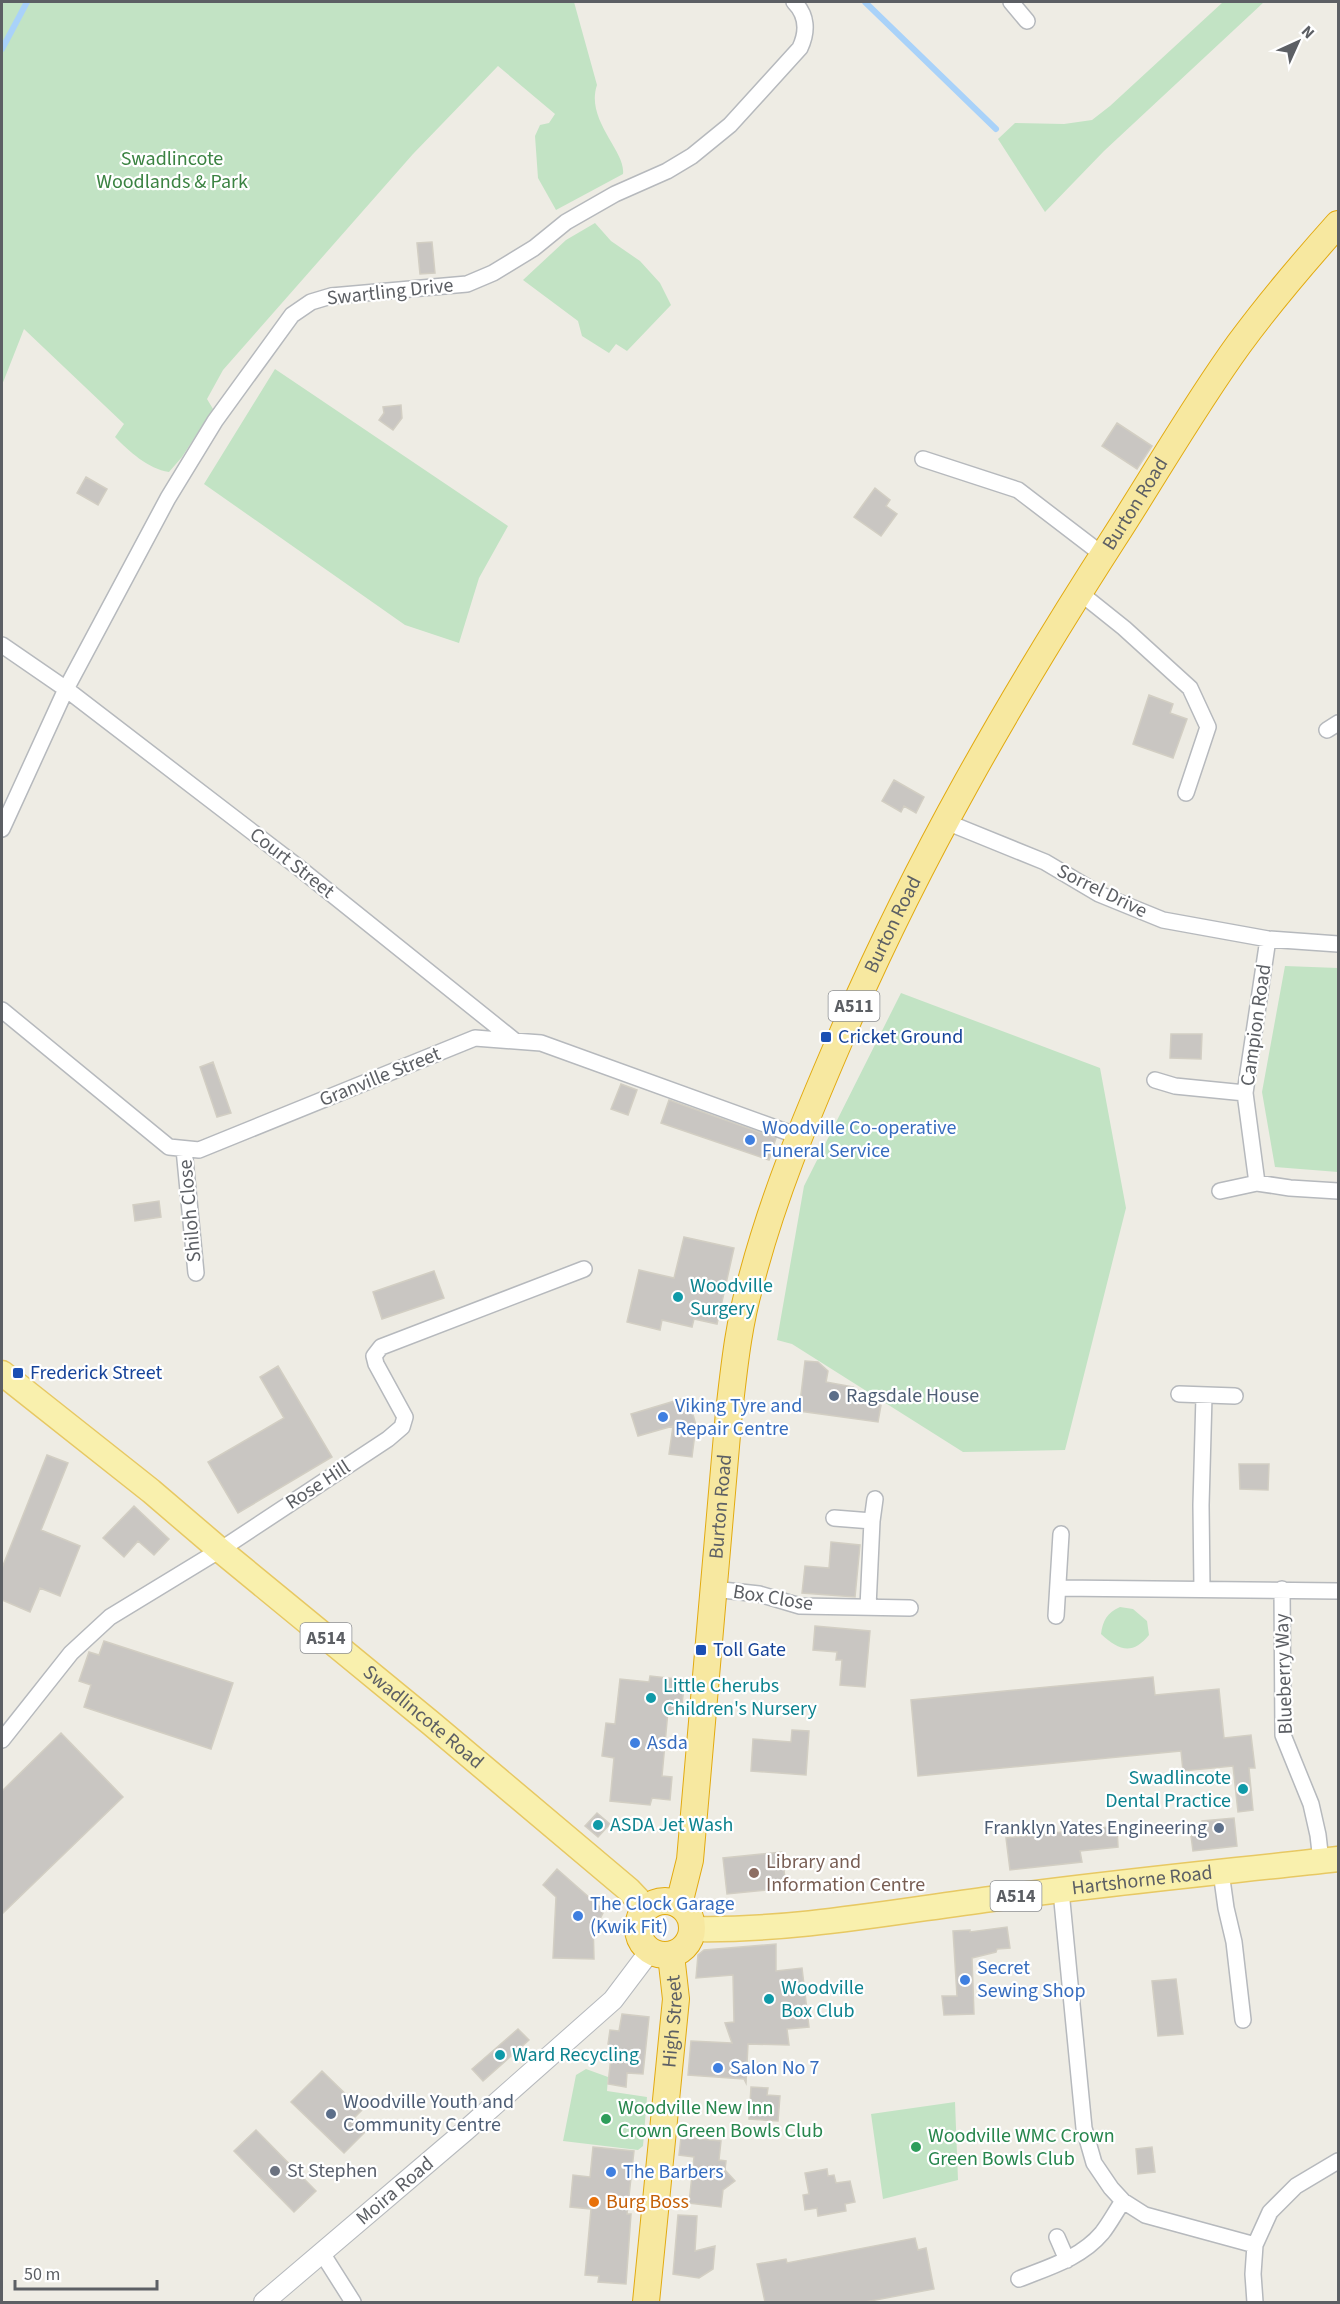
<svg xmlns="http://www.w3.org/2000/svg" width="1340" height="2304" font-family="'Source Sans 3',sans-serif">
<rect width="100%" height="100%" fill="#eeece4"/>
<path fill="#c2e3c4" d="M2,2H574L597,85C585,120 626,151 623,174L556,210L538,178L535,136L540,125L549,123L555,114L498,66L413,154L223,370L207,399L213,409L182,457L169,472C148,469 129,451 115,437L124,424L24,329L2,385Z
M1223,2H1264L1104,151L1045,212L998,139L1015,123L1064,124L1092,120L1110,106Z
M595,223L611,241L640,261L660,283L671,305L627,351L616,344L609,353L582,336L578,321L523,280L566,240Z
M275,369L508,526L479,578L459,643L405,625L204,484Z
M1285,966L1338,968V1172L1275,1167L1262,1092Z
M901,993L1100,1068L1126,1208L1065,1450L963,1452L792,1344L777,1340L804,1186Z
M1120,1607L1133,1609L1147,1621L1149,1635C1133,1655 1119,1651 1101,1634C1103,1620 1107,1613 1120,1607Z
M586,2069L608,2077L607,2091L647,2097L643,2146L638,2150L563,2141L576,2075Z
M955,2102L958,2180L883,2199L871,2114Z"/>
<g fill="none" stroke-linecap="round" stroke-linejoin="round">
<path stroke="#a9d2f9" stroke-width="6" d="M865,2L996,129
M2,49L27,2"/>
</g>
<path fill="#c9c6c2" stroke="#d2cec3" stroke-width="1.5" d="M432,242L435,273L420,274L417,243Z
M401,405L402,418L393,430L379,420L384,413L383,407Z
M1117,423L1152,446L1137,469L1102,446Z
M86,477L107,489L98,505L77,493Z
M875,488L890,500L886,506L897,514L881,536L854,517Z
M1149,695L1173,704L1170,713L1187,719L1173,758L1133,744Z
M894,780L924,797L916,813L904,806L901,812L882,801Z
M1171,1034H1202L1201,1059L1170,1058Z
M213,1062L231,1113L217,1117L200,1067Z
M621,1084L637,1090L628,1115L611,1109Z
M669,1100L776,1138L769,1160L661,1123Z
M159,1201L161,1217L135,1221L133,1205Z
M684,1237L734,1248L717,1324L694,1319L692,1327L662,1320L660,1330L627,1322L639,1270L674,1278Z
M434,1271L444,1298L382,1319L373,1292Z
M805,1361L818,1362L828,1371L826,1382L853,1387L881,1405L878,1422L799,1411Z
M278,1366L332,1457L238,1513L208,1462L284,1418L260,1377Z
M688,1397L696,1425L692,1457L669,1454L673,1426L638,1436L631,1414Z
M47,1455L68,1463L41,1530L80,1546L60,1596L40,1588L30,1612L2,1600V1568Z
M1239,1464H1269L1268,1490L1240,1489Z
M134,1506L169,1539L154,1555L138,1541L124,1557L103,1538Z
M831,1542L860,1545L855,1597L802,1593L805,1566L829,1568Z
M815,1626L870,1631L865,1687L840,1685L842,1660H836L837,1652L813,1650Z
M104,1641L233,1683L211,1749L84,1707L91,1685L79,1681L89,1652L99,1655Z
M650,1676L685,1680L681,1712L668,1711L662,1776L672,1777L670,1800L652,1798L650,1805L610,1801L614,1758L602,1756L606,1723L615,1724L620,1679L649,1682Z
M1153,1677L1155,1695L1219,1689L1224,1738L1251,1735L1255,1768H1249L1253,1810L1238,1812L1233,1766L1183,1771L1181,1751L918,1776L911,1700Z
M792,1730L809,1731L806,1775L751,1771L753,1739L791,1742Z
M61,1733L123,1797L2,1914V1791Z
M597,1813L610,1824L598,1837L585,1826Z
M1234,1818L1237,1846L1193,1851L1191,1836L1203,1835L1202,1821Z
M1117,1826L1118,1847L1080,1851L1082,1862L1010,1870L1006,1838Z
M782,1852L786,1888L727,1894L723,1858Z
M557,1869L600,1907L603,1913L600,1919L593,1921L594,1959L553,1958L556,1897L543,1885Z
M1007,1927L1010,1948L997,1949L996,1952L972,1958L974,2014L944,2015L942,1996H957L953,1931L970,1930V1932Z
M776,1944V1971L802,1968L809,2027L787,2029L789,2045L748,2044L746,2083L744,2079L688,2075L691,2041L732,2043L725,2023L734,2022L733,1975L696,1978L698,1955L704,1950Z
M1176,1979L1183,2034L1158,2036L1152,1981Z
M622,2014L649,2017L643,2074L627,2073L626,2087L608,2084L612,2048L608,2044L610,2030L619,2031Z
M518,2029L529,2040L483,2081L472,2069Z
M322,2071L362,2110L354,2118L366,2131L344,2153L291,2102Z
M751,2087L768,2088L767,2095L780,2096L778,2121L749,2119Z
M256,2130L316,2191L294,2212L234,2151Z
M681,2137L721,2141L719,2160L726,2161L725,2170L735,2181L723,2190L721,2207L689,2203L694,2157L679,2155Z
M593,2147L634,2151L627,2214H631L626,2284L598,2282L599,2276L585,2275L591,2209L570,2207L573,2175L590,2177Z
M1152,2147L1155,2172L1138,2174L1136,2149Z
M827,2169L828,2176L834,2175L836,2183L850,2181L855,2202L845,2204L846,2211L818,2216L817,2208L805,2210L803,2195L809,2194L805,2173Z
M678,2215L697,2216L695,2251L715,2246L713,2269L699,2278L673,2274Z
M915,2238L918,2250L926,2248L934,2289L865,2302H765L757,2264L786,2259L787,2263Z"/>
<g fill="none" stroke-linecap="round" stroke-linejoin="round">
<defs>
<path id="minor" d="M1011,2L1027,21
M923,459L1018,490L1103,555
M1079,592L1124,628L1190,688L1208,727L1186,793
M2,645L66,689L298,867L515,1041
M1327,730L1338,723
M944,821L1045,862L1099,894L1163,920L1268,939L1338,944
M2,829L66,689L168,498L215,421L292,315L311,302L331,296L467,284L493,273L534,248L566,222L615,194L667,171L692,156L730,125L800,48C808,31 807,15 794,2
M2,1010L169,1147L199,1150L475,1038L541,1043L798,1136
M1155,1080L1175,1086L1245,1093
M184,1149L196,1273
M1257,1183L1245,1093L1268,939
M1220,1191L1257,1183L1290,1188L1338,1191
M1179,1394L1235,1396
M834,1518L872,1521
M1058,1588L1338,1591
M1202,1588L1201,1505L1204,1396
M713,1589L759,1594L800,1606L910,1608
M1282,1589L1283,1735L1311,1804L1318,1835L1321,1861
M868,1607L872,1521L875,1499
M1056,1616L1061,1534
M2,1740L71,1653L110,1617L220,1550L388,1439L402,1427L405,1417L376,1364L374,1356L381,1347L584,1269
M1221,1872L1226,1908L1234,1942L1243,2020
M1061,1891L1084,2128L1094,2163L1111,2188L1123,2201L1145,2215L1255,2245
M1057,2237L1067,2260
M322,2253L353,2302
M1019,2279C1049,2267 1081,2258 1102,2233C1110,2223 1116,2211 1123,2201
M1255,2302L1253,2274L1255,2245L1270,2212L1296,2186L1338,2161"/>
<path id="tertiary" d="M264,2302L465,2131L613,2000L650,1951"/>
<g id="primary">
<path id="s1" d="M2,1373L151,1491L220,1550L432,1724L629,1890L646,1908"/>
<path id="s2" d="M693,1929C793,1931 892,1912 991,1899C1106,1883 1223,1872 1338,1859"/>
</g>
<g id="trunk">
<circle cx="665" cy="1928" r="27"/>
<path id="s3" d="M679,1904L690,1860L729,1412C734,1370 738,1327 750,1285C772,1199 806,1118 841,1037C916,862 1011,698 1114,538C1156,473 1194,406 1239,344C1270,302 1304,262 1338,224"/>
<path id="s4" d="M646,2302L676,1999L671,1955"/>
</g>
</defs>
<use href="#minor" stroke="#b6b9bd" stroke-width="18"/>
<use href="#tertiary" stroke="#b6b9bd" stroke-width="22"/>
<use href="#primary" stroke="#e7c863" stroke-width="27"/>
<use href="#trunk" stroke="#e2aa10" stroke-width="28"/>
<use href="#minor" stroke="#fff" stroke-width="15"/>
<use href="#tertiary" stroke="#fff" stroke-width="20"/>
<use href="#primary" stroke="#f9f0ad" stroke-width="24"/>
<use href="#trunk" stroke="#f7e8a0" stroke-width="26"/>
</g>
<g fill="#1a4fb4" stroke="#fff" stroke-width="2">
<rect x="820" y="1031" width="12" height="12" rx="3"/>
<rect x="12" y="1367" width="12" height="12" rx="3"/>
<rect x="695" y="1644" width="12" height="12" rx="3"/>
</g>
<g fill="#3f7fe0" stroke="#fff" stroke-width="2">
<circle cx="750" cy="1140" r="6"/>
<circle cx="663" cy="1417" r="6"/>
<circle cx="635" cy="1743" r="6"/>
<circle cx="578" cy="1916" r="6"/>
<circle cx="965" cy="1980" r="6"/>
<circle cx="718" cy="2068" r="6"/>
<circle cx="611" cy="2172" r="6"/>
</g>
<g fill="#0f9aa8" stroke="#fff" stroke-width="2">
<circle cx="678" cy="1297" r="6"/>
<circle cx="651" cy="1698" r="6"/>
<circle cx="1243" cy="1789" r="6"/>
<circle cx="598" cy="1825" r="6"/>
<circle cx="769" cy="1999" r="6"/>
<circle cx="500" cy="2055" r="6"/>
</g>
<g fill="#5c6f8a" stroke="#fff" stroke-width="2">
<circle cx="834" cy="1396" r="6"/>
<circle cx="1219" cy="1828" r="6"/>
<circle cx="331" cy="2114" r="6"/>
</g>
<circle fill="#8d6e63" stroke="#fff" stroke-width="2" cx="754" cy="1873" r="6"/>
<g fill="#2e9e5b" stroke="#fff" stroke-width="2">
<circle cx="606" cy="2119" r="6"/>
<circle cx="916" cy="2147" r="6"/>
</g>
<circle fill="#6b7280" stroke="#fff" stroke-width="2" cx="275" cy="2171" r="6"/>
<circle fill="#e8710a" stroke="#fff" stroke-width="2" cx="594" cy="2202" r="6"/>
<g text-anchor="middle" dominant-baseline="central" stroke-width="4.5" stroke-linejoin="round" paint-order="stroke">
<g fill="#fff" stroke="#8d8f92" stroke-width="1.5">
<rect x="828.5" y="991" width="51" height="30" rx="4.5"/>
<rect x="300.5" y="1623" width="51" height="30" rx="4.5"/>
<rect x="990.5" y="1881" width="51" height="30" rx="4.5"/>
</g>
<g font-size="18" font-weight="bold" fill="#5c5f64">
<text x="854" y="1006">A511</text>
<text x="326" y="1638">A514</text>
<text x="1016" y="1896">A514</text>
</g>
<g font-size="20" fill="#3b8342" stroke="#fff">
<text x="172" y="159">Swadlincote<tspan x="172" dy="23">Woodlands &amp; Park</tspan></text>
</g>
<g font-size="20" fill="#5c5f64" stroke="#fff">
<text transform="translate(390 292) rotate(-6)">Swartling Drive</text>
<text stroke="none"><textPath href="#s3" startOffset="1498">Burton Road</textPath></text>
<text transform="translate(292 863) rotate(38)">Court Street</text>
<text transform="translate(1102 891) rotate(26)">Sorrel Drive</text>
<text stroke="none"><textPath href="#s3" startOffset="1012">Burton Road</textPath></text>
<text transform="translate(1256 1025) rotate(-82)">Campion Road</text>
<text transform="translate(380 1077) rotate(-22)">Granville Street</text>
<text transform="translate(190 1211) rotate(-95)">Shiloh Close</text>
<text transform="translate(318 1485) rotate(-33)">Rose Hill</text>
<text stroke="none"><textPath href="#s3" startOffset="400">Burton Road</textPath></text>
<text transform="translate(773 1598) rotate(9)">Box Close</text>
<text transform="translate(1284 1674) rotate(-92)">Blueberry Way</text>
<text stroke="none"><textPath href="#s1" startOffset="544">Swadlincote Road</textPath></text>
<text stroke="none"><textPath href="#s2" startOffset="452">Hartshorne Road</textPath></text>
<text stroke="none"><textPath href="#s4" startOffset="282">High Street</textPath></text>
<text transform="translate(395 2191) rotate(-40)">Moira Road</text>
</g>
<g font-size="20" fill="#164399" stroke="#fff" text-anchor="start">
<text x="838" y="1037">Cricket Ground</text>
<text x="30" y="1373">Frederick Street</text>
<text x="713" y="1650">Toll Gate</text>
</g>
<g font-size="20" fill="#366cbe" stroke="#fff" text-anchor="start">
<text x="762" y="1128">Woodville Co-operative<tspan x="762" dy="23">Funeral Service</tspan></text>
<text x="675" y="1406">Viking Tyre and<tspan x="675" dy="23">Repair Centre</tspan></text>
<text x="647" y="1743">Asda</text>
<text x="590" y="1904">The Clock Garage<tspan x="590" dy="23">(Kwik Fit)</tspan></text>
<text x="977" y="1968">Secret<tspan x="977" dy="23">Sewing Shop</tspan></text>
<text x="730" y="2068">Salon No 7</text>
<text x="623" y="2172">The Barbers</text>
</g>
<g font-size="20" fill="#0d838f" stroke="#fff" text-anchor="start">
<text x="690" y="1286">Woodville<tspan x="690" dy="23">Surgery</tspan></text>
<text x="663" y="1686">Little Cherubs<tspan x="663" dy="23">Children's Nursery</tspan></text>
<text x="1231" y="1778" text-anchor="end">Swadlincote<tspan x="1231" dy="23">Dental Practice</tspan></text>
<text x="610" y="1825">ASDA Jet Wash</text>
<text x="781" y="1988">Woodville<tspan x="781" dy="23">Box Club</tspan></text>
<text x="512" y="2055">Ward Recycling</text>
</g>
<g font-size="20" fill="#4e5e75" stroke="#fff" text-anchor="start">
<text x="846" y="1396">Ragsdale House</text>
<text x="1207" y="1828" text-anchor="end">Franklyn Yates Engineering</text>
<text x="343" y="2102">Woodville Youth and<tspan x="343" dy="23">Community Centre</tspan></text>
</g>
<g font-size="20" fill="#785e54" stroke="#fff" text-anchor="start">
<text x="766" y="1862">Library and<tspan x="766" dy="23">Information Centre</tspan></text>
</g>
<g font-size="20" fill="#27864d" stroke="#fff" text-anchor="start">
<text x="618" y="2108">Woodville New Inn<tspan x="618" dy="23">Crown Green Bowls Club</tspan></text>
<text x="928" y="2136">Woodville WMC Crown<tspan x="928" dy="23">Green Bowls Club</tspan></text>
</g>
<g font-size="20" fill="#5b616d" stroke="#fff" text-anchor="start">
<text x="287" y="2171">St Stephen</text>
</g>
<g font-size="20" fill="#c56008" stroke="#fff" text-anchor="start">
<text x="606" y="2202">Burg Boss</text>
</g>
</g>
<rect width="1340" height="2304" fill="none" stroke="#5c5f64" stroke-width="6"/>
<g transform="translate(1298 42) rotate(45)" stroke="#ffffff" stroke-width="4.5" paint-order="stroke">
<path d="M0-4.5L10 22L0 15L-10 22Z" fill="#5c5f64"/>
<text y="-9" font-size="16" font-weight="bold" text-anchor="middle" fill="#5c5f64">N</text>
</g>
<path d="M15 2280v9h142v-9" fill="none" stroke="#5c5f64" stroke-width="3"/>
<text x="24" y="2280" font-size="18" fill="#5c5f64" stroke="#ffffff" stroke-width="4.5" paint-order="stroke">50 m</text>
</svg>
